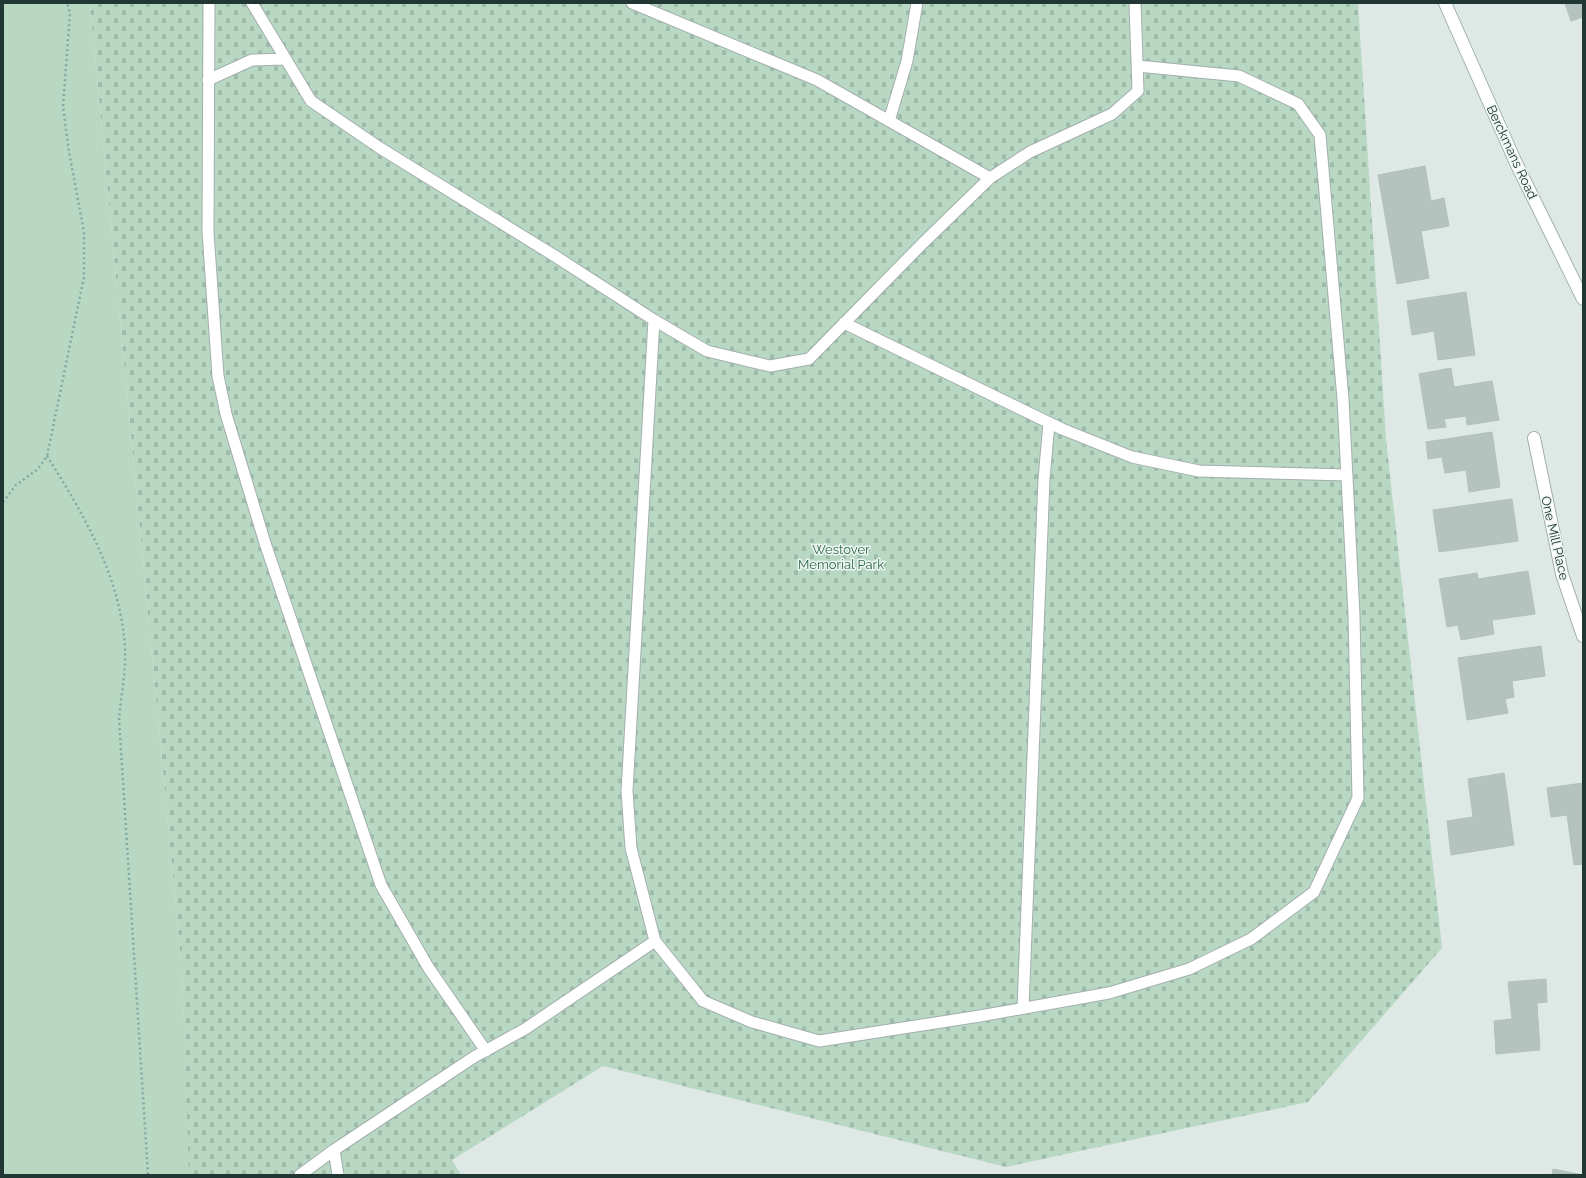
<svg xmlns="http://www.w3.org/2000/svg" width="1586" height="1178" font-family="Raleway,sans-serif">
<defs>
<pattern id="cemetery-stones" width="16" height="16" patternUnits="userSpaceOnUse"><rect width="16" height="16" fill="#b8d8c4"/><path d="M2 7V4a2 2 0 0 1 4 0v3zM10 15v-3a2 2 0 0 1 4 0v3z" fill="#9ebaa9"/></pattern>
</defs>
<rect width="100%" height="100%" fill="#dee8e5"/>
<path fill="#b8d8c4" d="M3,3H90L182,970L190,1175H3Z"/>
<path fill="url(#cemetery-stones)" d="M90,3H1358L1386,439L1442,948L1308,1102L1006,1167L603,1066L452,1160L461,1175H189L182,970Z"/>
<path fill="#b4c3be" stroke="#b1c1bc" d="M1565,3H1583V17L1571,21Z
M1425,166L1431,201L1444,198L1449,226L1421,231L1429,278L1397,284L1378,175Z
M1466,292L1475,355L1438,360L1434,331L1412,335L1407,301Z
M1451,368L1454,387L1492,381L1499,420L1467,425L1466,416L1444,419L1446,427L1428,429L1419,374Z
M1492,432L1500,487L1469,492L1466,470L1445,473L1442,457L1428,459L1426,442Z
M1512,499L1518,541L1439,552L1433,510Z
M1528,571L1535,614L1492,620L1494,634L1461,640L1458,625L1447,627L1439,579L1477,573L1478,579Z
M1541,646L1545,676L1512,681L1514,697L1505,699L1508,713L1467,720L1458,658Z
M1504,773L1514,845L1451,855L1447,821L1473,817L1468,779Z
M1583,783V864L1574,865L1567,815L1551,817L1547,788Z
M1546,979L1547,1002L1537,1003L1540,1050L1496,1054L1494,1021L1512,1019L1508,982Z
M1553,1169L1583,1175H1552Z"/>
<g fill="none" stroke-linecap="round" stroke-linejoin="round">
<defs>
<path id="service" d="M209,3L208,232L218,376L226,414L265,543L381,885L428,967L486,1051
M252,3L311,101L380,148L558,258L654,320L707,351L770,366L809,359L923,243L990,178L1030,152L1112,114L1138,91L1135,3
M632,3L817,80L990,178
M208,80L252,60L285,59
M889,121L907,61L917,3
M654,320L627,791L631,848L655,941L703,1001L752,1022L819,1041L980,1016L1109,993L1189,969L1251,939L1314,892L1358,798L1354,615L1343,399L1320,135L1298,104L1239,76L1138,66
M844,323L1062,429L1132,457L1199,471L1347,475
M1023,1008L1044,479L1049,423
M334,1150L338,1175
M300,1175L334,1150L474,1057L525,1029L655,941"/>
<path id="minor" d="M1534,438L1562,574L1583,636"/>
<path id="secondary" d="M1445,3L1516,163L1583,299"/>
</defs>
<use href="#service" stroke="#a2afac" stroke-width="13"/>
<use href="#minor" stroke="#a2afac" stroke-width="14"/>
<use href="#secondary" stroke="#9eb3ae" stroke-width="14"/>
<path stroke="#81aaa1" stroke-width="2.5" stroke-dasharray="2 3" stroke-linecap="butt" d="M47,456C84,515 121,577 125,649C126,672 121,696 119,719L148,1175
M3,502L16,485L38,469L47,456L84,277V232L69,152L63,107L70,13L67,3"/>
<use href="#service" stroke="#fff" stroke-width="11"/>
<use href="#minor" stroke="#fff" stroke-width="12"/>
<use href="#secondary" stroke="#fff" stroke-width="12"/>
</g>
<g text-anchor="middle" dominant-baseline="central" stroke-width="3" stroke-linejoin="round" paint-order="stroke">
<g font-size="13" fill="#213733" stroke="#eef6f3">
<text transform="translate(1512 152) rotate(65)">Berckmans Road</text>
<text transform="translate(1555 538) rotate(77)">One Mill Place</text>
</g>
<g font-size="13" fill="#2e6a4c" stroke="#eef6f3">
<text x="841" y="549">Westover<tspan x="841" dy="15">Memorial Park</tspan></text>
</g>
</g>
<rect width="1586" height="1178" fill="none" stroke="#213733" stroke-width="8"/>
</svg>
